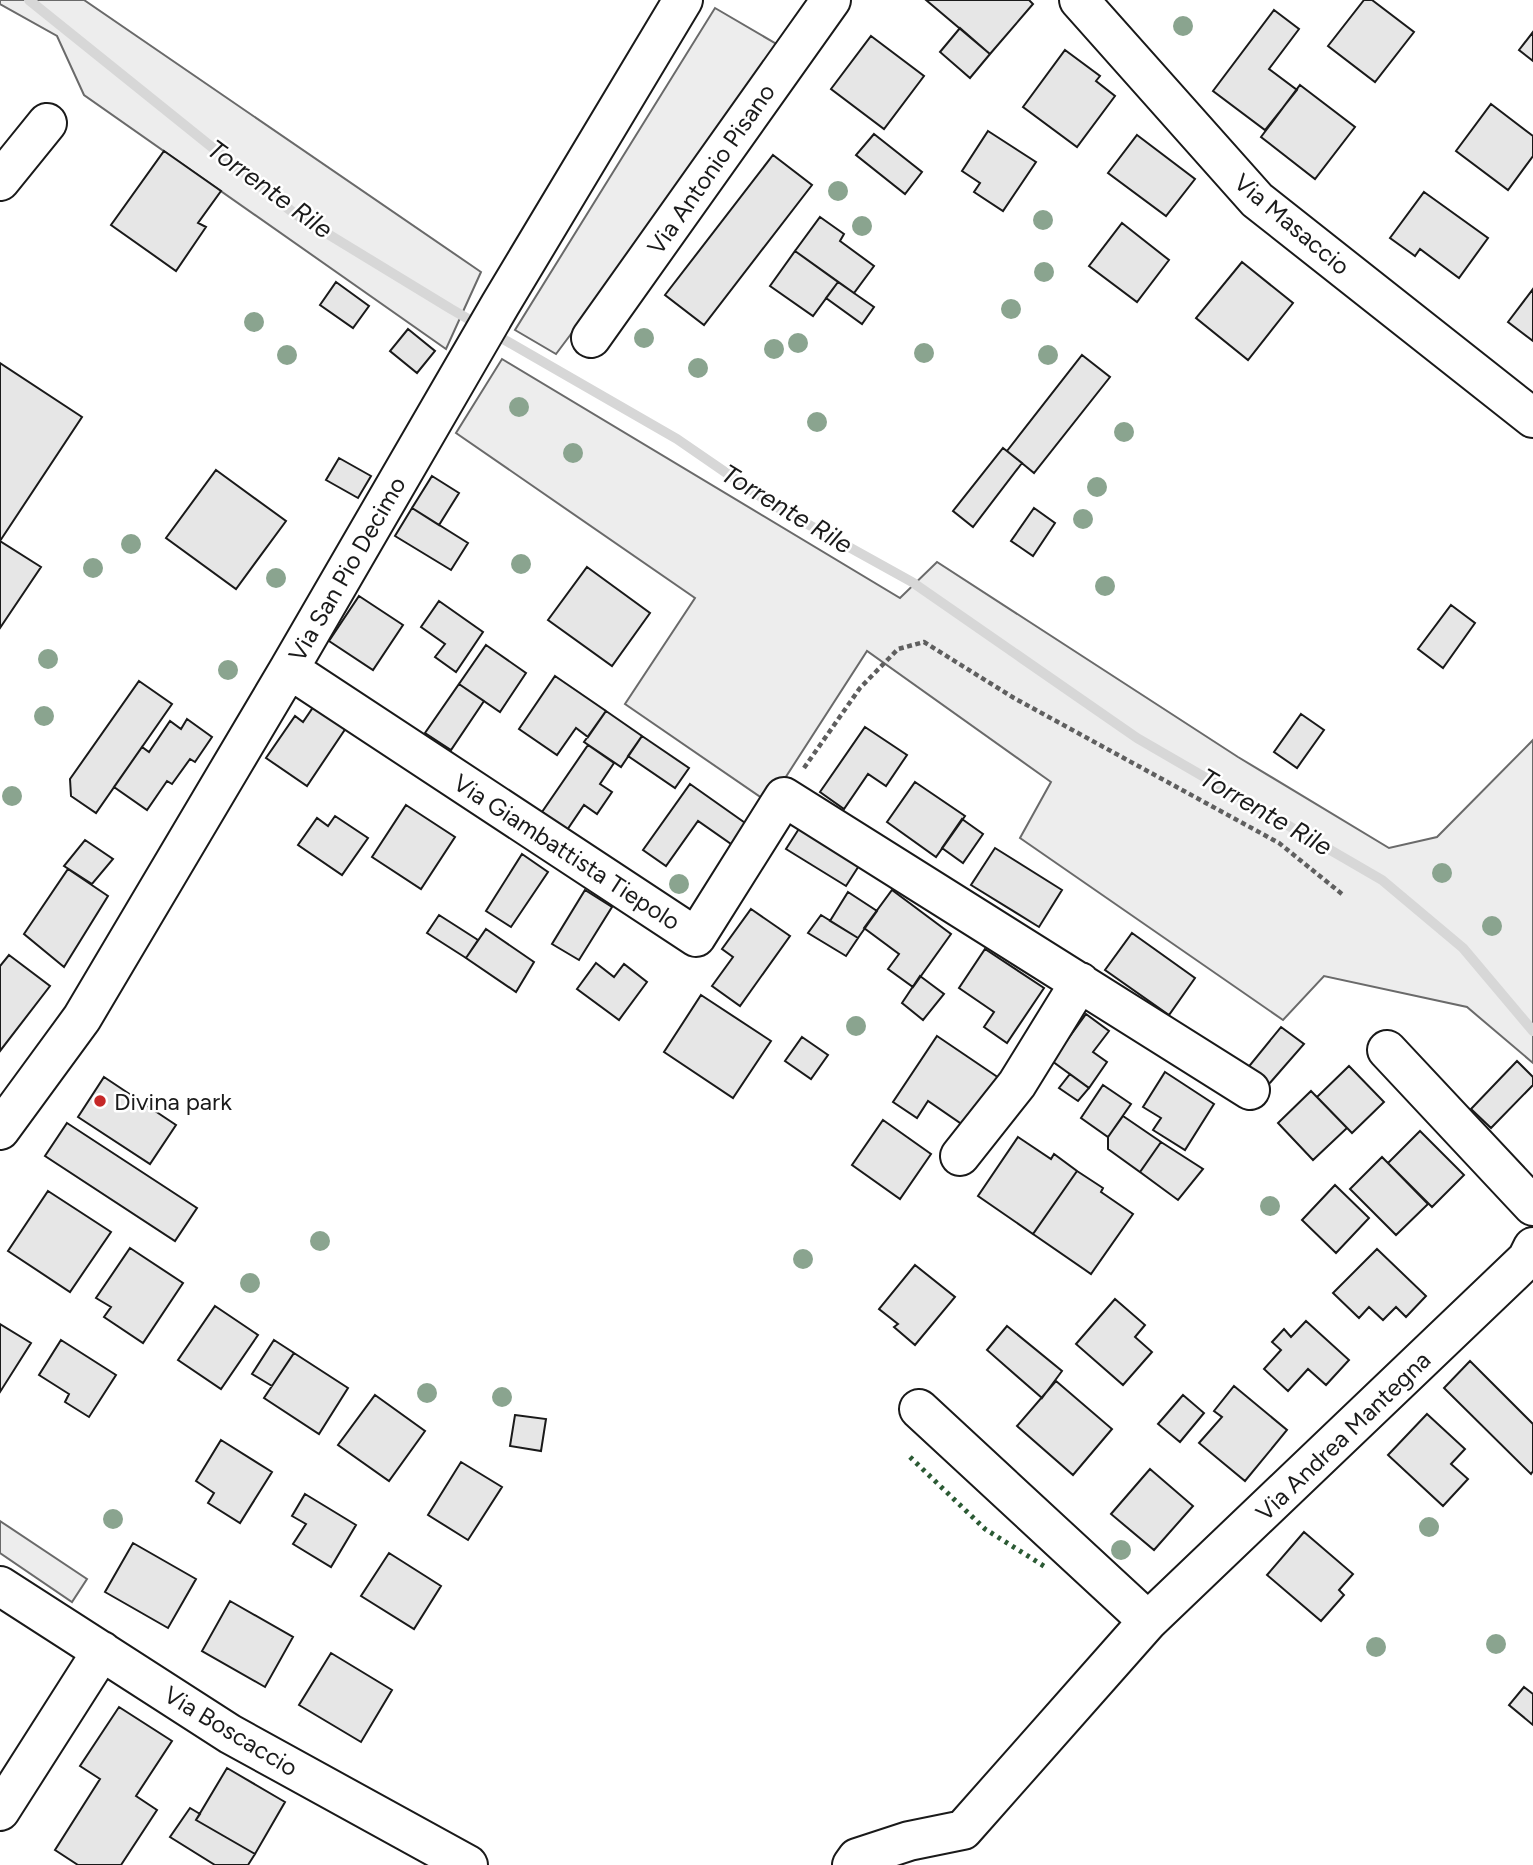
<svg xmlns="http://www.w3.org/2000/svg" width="1533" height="1865" font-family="Figtree,sans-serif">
<rect width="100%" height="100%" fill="#fff"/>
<path fill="#ededed" stroke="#6a6a6a" stroke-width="2" d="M0,0H84L481,272L446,349L84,95L57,36L0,4Z
M715,8L785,49L556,354L515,330Z
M502,359L900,598L937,562L1238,757L1389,848L1437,837L1533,740V1063L1467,1007L1324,976L1283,1020L1020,838L1051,782L867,651L769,803L625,704L695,598L456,433Z
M0,1521L87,1579L72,1602L0,1553Z"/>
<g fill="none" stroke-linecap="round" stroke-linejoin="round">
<path stroke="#d7d7d7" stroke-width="10" d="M29,0L295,214L451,309L677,439L773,505L912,582L1137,738L1382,880L1463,948L1533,1031"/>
</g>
<path fill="#e6e6e6" stroke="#1a1a1a" stroke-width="2" d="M926,0H1029L1033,4L990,54Z
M1364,0H1372L1414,32L1375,82L1328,46Z
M1274,10L1299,29L1269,69L1297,90L1265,130L1213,91Z
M960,28L990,54L970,78L940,52Z
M1533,32V61L1519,50Z
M871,36L924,76L884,129L831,89Z
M1065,50L1100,76L1096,81L1115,96L1077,147L1023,107Z
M1300,85L1355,127L1315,179L1261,137Z
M1491,104L1533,136V156L1508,190L1456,151Z
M988,131L1036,162L1003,211L974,192L980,183L962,171Z
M874,134L922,172L905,194L856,155Z
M1137,135L1195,179L1166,216L1108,173Z
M164,151L221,191L198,223L206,227L176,271L111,225Z
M773,155L812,185L704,325L665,295Z
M1424,192L1488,238L1459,278L1420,249L1415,256L1390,238Z
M820,217L844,234L840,241L874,266L854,293L795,251Z
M1122,223L1169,260L1137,302L1089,266Z
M795,251L838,282L813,316L770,286Z
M1242,262L1293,303L1248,360L1196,318Z
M336,282L369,306L353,328L320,305Z
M838,282L874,307L862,324L826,298Z
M1533,289V341L1508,322Z
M408,329L435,351L417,373L390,351Z
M1082,355L1110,377L1034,473L1007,451Z
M0,363L82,417L0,541Z
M1003,448L1022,463L973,527L953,511Z
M339,458L371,476L358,498L326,480Z
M216,470L286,521L236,589L166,538Z
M432,476L459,493L439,525L412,508Z
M412,508L468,543L451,570L395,536Z
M1034,508L1055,523L1033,556L1011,541Z
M0,541L41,567L0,628Z
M587,567L650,613L612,666L548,620Z
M359,596L403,625L373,670L329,641Z
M439,601L483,632L456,672L435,657L445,644L421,627Z
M1451,605L1475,623L1443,668L1418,649Z
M486,645L526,673L500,712L459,684Z
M555,676L606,711L588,737L576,728L557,755L519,729Z
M139,681L172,704L96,813L71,796L70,779Z
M459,684L484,701L451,750L425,733Z
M316,703L348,725L307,786L266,758L295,716L303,722Z
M606,711L642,736L621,767L584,742Z
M1301,714L1324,730L1297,768L1274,752Z
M187,719L212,737L195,762L190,759L172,784L167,781L147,810L114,787L142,747L149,752L170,721L181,729Z
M865,727L907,755L886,786L868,774L844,809L820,792Z
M642,736L689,768L675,788L628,756Z
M588,745L614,763L600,784L612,792L597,814L584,805L567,830L542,812Z
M915,782L965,816L936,857L887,822Z
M690,784L748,825L734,846L698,821L666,866L643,850Z
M406,805L455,837L421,889L372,857Z
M335,816L368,838L342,875L298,845L317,818L328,826Z
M962,819L983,834L963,863L942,848Z
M802,824L862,861L846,886L786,849Z
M85,840L113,859L92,884L64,866Z
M995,848L1062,890L1039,927L971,885Z
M522,854L548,872L511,927L486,911Z
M68,869L108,896L64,967L24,934Z
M585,890L612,907L579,960L552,944Z
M892,890L951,934L913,987L888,969L899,954L864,928Z
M848,892L877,911L858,938L830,921Z
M751,909L790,936L740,1006L712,986L733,957L722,949Z
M439,915L478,940L466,958L427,933Z
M821,915L858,938L846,956L808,933Z
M486,929L534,962L516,992L466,958Z
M1132,933L1195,978L1169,1015L1105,970Z
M985,949L1044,988L1007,1043L984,1027L994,1012L959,988Z
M9,955L50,986L0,1051V966Z
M596,963L614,977L624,964L647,982L619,1020L577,989Z
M920,976L944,994L923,1020L902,1003Z
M701,995L771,1041L733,1098L664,1052Z
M1086,1014L1109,1031L1093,1052L1107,1062L1089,1088L1052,1061Z
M1281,1027L1304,1044L1269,1084L1246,1070Z
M937,1036L999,1078L966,1127L928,1101L917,1118L893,1102Z
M802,1037L828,1055L811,1079L785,1061Z
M1517,1061L1533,1077V1085L1491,1128L1471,1109Z
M1349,1066L1384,1102L1352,1133L1317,1097Z
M1165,1072L1214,1104L1185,1150L1153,1130L1161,1118L1143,1107Z
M1070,1074L1089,1088L1078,1101L1059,1088Z
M104,1077L176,1125L150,1164L78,1117Z
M1103,1085L1131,1104L1108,1137L1081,1118Z
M1311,1091L1347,1128L1313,1160L1278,1123Z
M1123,1116L1161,1142L1140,1172L1108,1149V1137Z
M883,1120L931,1154L900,1199L852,1165Z
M67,1123L197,1208L175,1241L45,1156Z
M1420,1131L1464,1175L1432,1207L1388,1163Z
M1018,1137L1051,1159L1054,1154L1077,1171L1033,1234L978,1196Z
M1161,1142L1203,1169L1178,1200L1140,1172Z
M1382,1157L1428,1204L1396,1235L1350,1189Z
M1077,1171L1103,1188L1101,1192L1133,1214L1091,1274L1033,1234Z
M1335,1185L1369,1218L1336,1253L1302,1220Z
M48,1191L111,1232L70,1292L8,1251Z
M130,1248L183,1283L143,1343L104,1317L111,1307L96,1298Z
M1377,1249L1426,1296L1406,1317L1396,1307L1383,1320L1369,1307L1359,1318L1333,1293Z
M915,1265L955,1297L915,1345L894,1327L898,1324L879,1309Z
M1115,1299L1145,1325L1135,1337L1152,1352L1123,1385L1076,1344Z
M215,1306L258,1335L221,1389L178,1360Z
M1306,1321L1349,1360L1326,1385L1308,1369L1288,1391L1264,1369L1281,1350L1272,1342L1284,1329L1291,1337Z
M0,1324L31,1343L0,1392Z
M1007,1326L1062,1371L1042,1398L987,1350Z
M61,1340L116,1375L89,1417L65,1402L69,1394L39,1375Z
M274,1340L294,1353L272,1386L252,1374Z
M294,1353L348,1388L319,1434L264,1398Z
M1470,1361L1533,1424V1471L1531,1474L1444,1388Z
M1056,1381L1112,1429L1073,1475L1017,1426Z
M1234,1386L1287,1430L1245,1481L1199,1443L1222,1417L1214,1411Z
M375,1395L425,1431L389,1481L338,1445Z
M1183,1395L1204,1413L1180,1442L1158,1424Z
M1427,1414L1465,1449L1451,1464L1468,1479L1443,1506L1388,1455Z
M515,1415L546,1419L541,1451L510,1446Z
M221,1440L272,1472L240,1523L208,1503L214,1493L196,1481Z
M461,1462L502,1487L468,1540L428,1515Z
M1150,1469L1193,1506L1154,1550L1111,1514Z
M305,1494L356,1525L331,1567L293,1544L306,1524L292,1516Z
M1304,1532L1353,1574L1339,1590L1344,1595L1321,1621L1267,1575Z
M133,1543L196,1579L168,1628L105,1592Z
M389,1553L441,1586L414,1629L361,1596Z
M230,1601L293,1637L265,1687L202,1651Z
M331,1653L392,1690L361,1742L299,1705Z
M1524,1687L1533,1694V1725L1509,1705Z
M119,1707L172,1741L136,1796L157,1810L121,1865H78L55,1850L100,1779L80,1766Z
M227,1768L285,1802L255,1854L196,1820Z
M190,1808L200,1814L196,1820L255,1854L248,1865H215L170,1837Z"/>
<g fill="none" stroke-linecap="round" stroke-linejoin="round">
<defs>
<path id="minor" d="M1079,0L1257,200L1533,418
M0,181L47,123
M591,338L831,0
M289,669L696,937L784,797L1250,1090
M1387,1050L1533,1206
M0,1130L82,1018L289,669L500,305L683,0
M960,1156L1017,1084L1080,982
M919,1409L1148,1621
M0,1586L230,1734L468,1865
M0,1811L102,1651
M852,1865L857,1858L909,1841L963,1830L1148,1621L1527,1259L1533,1247"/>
</defs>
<use href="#minor" stroke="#1a1a1a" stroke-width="42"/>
<path stroke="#5f5f5f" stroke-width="4.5" stroke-dasharray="5 3.5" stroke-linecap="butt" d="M804,768L860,688L898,649L924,642L1014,698L1279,843L1342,894"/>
<use href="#minor" stroke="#fff" stroke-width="38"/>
<path stroke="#2b5a34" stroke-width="5" stroke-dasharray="3.5 5" stroke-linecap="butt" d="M910,1457L985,1529L1047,1568"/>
</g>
<g fill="#8aa48f">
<circle cx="1183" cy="26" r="10"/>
<circle cx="838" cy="191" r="10"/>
<circle cx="1043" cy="220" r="10"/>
<circle cx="862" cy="226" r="10"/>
<circle cx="1044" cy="272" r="10"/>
<circle cx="1011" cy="309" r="10"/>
<circle cx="254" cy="322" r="10"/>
<circle cx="644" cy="338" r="10"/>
<circle cx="798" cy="343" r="10"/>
<circle cx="774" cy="349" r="10"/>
<circle cx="924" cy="353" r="10"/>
<circle cx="287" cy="355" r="10"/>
<circle cx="1048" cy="355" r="10"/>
<circle cx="698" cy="368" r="10"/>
<circle cx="519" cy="407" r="10"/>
<circle cx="817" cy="422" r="10"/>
<circle cx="1124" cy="432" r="10"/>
<circle cx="573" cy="453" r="10"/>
<circle cx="1097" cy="487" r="10"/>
<circle cx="1083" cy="519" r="10"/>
<circle cx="131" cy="544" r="10"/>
<circle cx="521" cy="564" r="10"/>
<circle cx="93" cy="568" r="10"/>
<circle cx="276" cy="578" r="10"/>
<circle cx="1105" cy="586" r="10"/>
<circle cx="48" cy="659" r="10"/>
<circle cx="228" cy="670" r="10"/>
<circle cx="44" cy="716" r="10"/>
<circle cx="12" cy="796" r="10"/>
<circle cx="1442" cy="873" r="10"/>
<circle cx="679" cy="884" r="10"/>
<circle cx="1492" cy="926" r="10"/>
<circle cx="856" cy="1026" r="10"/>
<circle cx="1270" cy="1206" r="10"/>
<circle cx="320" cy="1241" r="10"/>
<circle cx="803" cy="1259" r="10"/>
<circle cx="250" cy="1283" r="10"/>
<circle cx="427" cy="1393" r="10"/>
<circle cx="502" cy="1397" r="10"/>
<circle cx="113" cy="1519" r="10"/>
<circle cx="1429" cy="1527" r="10"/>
<circle cx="1121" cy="1550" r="10"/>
<circle cx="1496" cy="1644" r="10"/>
<circle cx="1376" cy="1647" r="10"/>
</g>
<circle fill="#c62828" stroke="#fff" stroke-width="2.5" cx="100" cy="1101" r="7"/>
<g text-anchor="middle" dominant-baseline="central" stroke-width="5" stroke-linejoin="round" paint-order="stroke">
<g font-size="24" fill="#1a1a1a" stroke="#fff">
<text transform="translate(711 169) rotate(-55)">Via Antonio Pisano</text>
<text transform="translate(1292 224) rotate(40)">Via Masaccio</text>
<text transform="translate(347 569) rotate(-60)">Via San Pio Decimo</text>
<text transform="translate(567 852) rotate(33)">Via Giambattista Tiepolo</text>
<text transform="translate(1343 1436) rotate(-44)">Via Andrea Mantegna</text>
<text transform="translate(231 1731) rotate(31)">Via Boscaccio</text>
</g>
<g font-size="24" fill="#1a1a1a" stroke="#fff" text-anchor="start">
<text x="114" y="1101">Divina park</text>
</g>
<g font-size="26" font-style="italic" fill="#1a1a1a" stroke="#fff">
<text transform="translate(270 189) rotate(36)">Torrente Rile</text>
<text transform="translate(787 509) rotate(31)">Torrente Rile</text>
<text transform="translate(1266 812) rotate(30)">Torrente Rile</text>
</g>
</g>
</svg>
